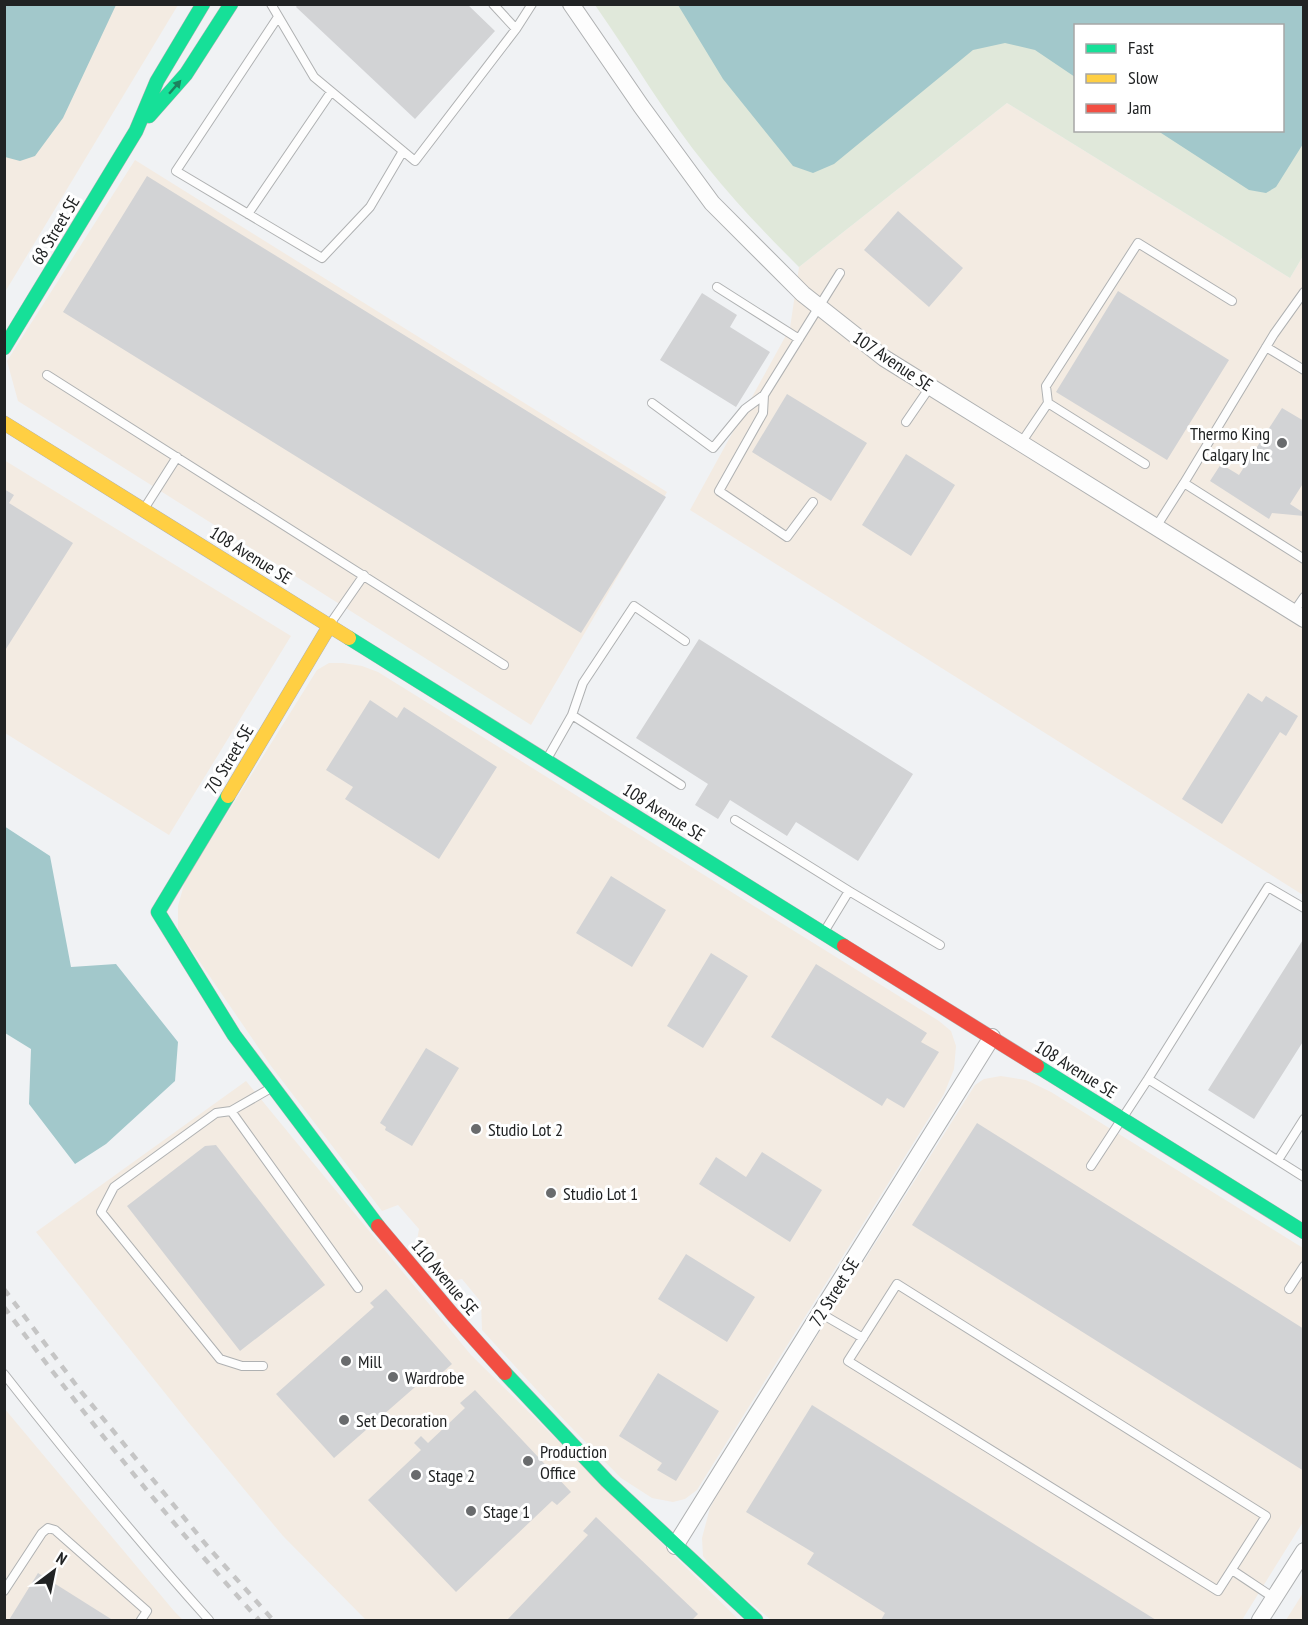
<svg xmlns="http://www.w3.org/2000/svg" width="1308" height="1625" font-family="'PT Sans Narrow',sans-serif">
<rect width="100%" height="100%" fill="#f0f2f4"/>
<path fill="#f3ebe2" d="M5,5H178L5,292Z
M1007,103L1290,278L1303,256V895L690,510L790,328L799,267Z
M135,160L667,492L531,725L18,401L7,361Z
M4,460L291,636L169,835L5,733Z
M329,663H343L362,666L378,672L939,1021L951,1031L956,1046L954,1069L944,1094L697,1490L685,1499L673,1502L652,1498L621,1478L567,1423L482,1330L481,1302L462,1279L441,1283L415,1252L419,1229L398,1205L382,1211L271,1066L178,930V906L185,881L317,670Z
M1001,1076L1026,1080L1051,1092L1303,1248V1522L1242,1620H771L715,1572L703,1556L702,1538L710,1508L719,1491L975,1085L984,1079Z
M246,1081L471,1355L739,1620H366L283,1536L189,1423L36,1232Z
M4,1408L174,1611L183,1620H5Z
M1303,1593V1620H1286Z"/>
<path fill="#e0e8da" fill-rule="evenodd" d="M595,5H1303V256L1290,278L1007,103L799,267C767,235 736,203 708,168C666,117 633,59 595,5ZM1076,26H1282V130H1076Z"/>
<path fill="#a2c8cb" d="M4,5H116L63,118L35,156L20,161L5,157Z
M678,5H1303V144L1276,187L1266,193L1249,190L1158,131L1282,130V26H1076L1075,77L1035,50L1005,43L973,50L834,164L813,173L793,166L723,79Z
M4,826L50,856L71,967L116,964L178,1042L175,1081L106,1144L75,1164L29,1104L31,1049L5,1033Z"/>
<path fill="#d2d3d5" d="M298,4H467L495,31L415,119L296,7Z
M147,176L666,497L581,633L63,312Z
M898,211L963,268L929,307L864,250Z
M1118,291L1229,360L1167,460L1056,392Z
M702,293L737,315L730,327L770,352L736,407L660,360Z
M787,394L867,443L831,501L752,452Z
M1282,408L1304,421V482L1290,504L1304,513V516L1272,513L1269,519L1210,481L1221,464L1239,475Z
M906,454L955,485L911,556L862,525Z
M4,489L14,495L9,503L73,543L4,652Z
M699,639L913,774L858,861L796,822L787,836L730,800L718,819L695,805L708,784L636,738Z
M1248,693L1262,702L1266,696L1298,716L1286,736L1280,732L1222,824L1182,799Z
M370,700L397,718L404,707L497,767L439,859L345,799L353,787L326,770Z
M611,876L666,910L632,967L576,933Z
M1304,938V1040L1254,1119L1208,1090Z
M711,953L748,976L703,1048L667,1026Z
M816,964L927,1033L921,1042L939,1052L904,1108L887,1098L882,1106L771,1037Z
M426,1048L459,1068L412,1146L385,1130L386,1127L380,1123Z
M977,1123L1304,1329V1471L912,1225Z
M216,1145L325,1285L240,1351L127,1206L205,1146Z
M762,1152L822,1190L790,1242L699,1184L716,1157L746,1177Z
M686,1254L755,1297L727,1342L658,1299Z
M386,1289L452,1364L436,1378L431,1373L334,1458L276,1394L374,1307L370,1303Z
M658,1373L719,1411L676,1481L657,1470L662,1463L619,1436Z
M475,1390L571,1492L557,1505L552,1501L456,1592L368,1500L421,1450L414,1443L421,1436L428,1443L465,1408L460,1403Z
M812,1405L1156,1620H881L885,1613L807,1564L814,1553L746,1512Z
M596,1517L698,1614L692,1620H507L588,1535L583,1531Z
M38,1573L111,1619L110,1620H9Z"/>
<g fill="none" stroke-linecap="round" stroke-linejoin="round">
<defs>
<path id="lane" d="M271,4L314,77L415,161L516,29
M493,4L516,29L532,4
M278,17L176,171L322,258L370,207L403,151
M248,214L331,92
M717,287L799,339
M1266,347L1304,370
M47,375L504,665
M652,403L713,448L745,409L764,395
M1048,403L1046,386L1138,243L1232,301
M906,422L930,387
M1021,443L1048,403L1145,464
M1184,483L1274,334L1304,292
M813,502L787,537L719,491L763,413L764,395L840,273
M144,509L177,457
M1156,527L1184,483L1304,559
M1293,613L1304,597
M330,624L364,575
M572,715L681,785
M547,759L572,715L583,683L634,606L685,641
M735,820L849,891
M824,932L849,891L940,945
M1148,1079L1304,1177
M271,1088L231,1111L358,1288
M231,1111L216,1113L114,1187L101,1212L220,1359L242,1366H263
M1278,1160L1304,1119
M1091,1166L1148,1079L1268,887L1304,908
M897,1284L1266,1516L1218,1591L848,1361Z
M1289,1289L1304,1266
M820,1313L863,1338
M4,1374C70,1458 138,1541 209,1620
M1232,1570L1274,1598
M4,1591L42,1533L48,1528L55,1530L147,1611L141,1620"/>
<path id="street" d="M571,4L641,106L712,203L803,294L884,358L1304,619
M675,1546L992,1037
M1260,1620L1304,1551"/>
<path id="fast" d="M149,116L186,74L231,4
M4,348L136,131L157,81L203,4
M349,638L844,946
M228,796L158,912L234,1035L378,1226
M1037,1066L1304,1232
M505,1373L607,1481L756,1620"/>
<path id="slow" d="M4,423L349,638
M228,796L330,625"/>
<path id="jam" d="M844,946L1037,1066
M378,1226L453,1315L505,1373"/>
</defs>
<use href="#lane" stroke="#afb1b2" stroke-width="10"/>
<use href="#street" stroke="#afb1b2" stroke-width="18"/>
<use href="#fast" stroke="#afb1b2" stroke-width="15"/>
<use href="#slow" stroke="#afb1b2" stroke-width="15"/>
<use href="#jam" stroke="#afb1b2" stroke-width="15"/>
<use href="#lane" stroke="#fdfdfd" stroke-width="8"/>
<use href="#street" stroke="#fdfdfd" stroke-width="16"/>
<use href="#fast" stroke="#16e098" stroke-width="14"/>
<use href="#slow" stroke="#ffcf43" stroke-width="14"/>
<use href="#jam" stroke="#f24e42" stroke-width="14"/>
<path stroke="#c5c5c5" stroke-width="4.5" stroke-dasharray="8 8" stroke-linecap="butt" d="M4,1289L79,1389L208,1547L273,1620
M4,1307C84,1415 169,1521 259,1620"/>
</g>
<defs><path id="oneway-solid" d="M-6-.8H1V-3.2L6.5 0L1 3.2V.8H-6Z" transform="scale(1.5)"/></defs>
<use fill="#1c825e" href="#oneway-solid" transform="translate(175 87) rotate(-49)"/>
<g fill="#696b6d" stroke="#fff" stroke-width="2">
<circle cx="1282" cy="443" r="6"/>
<circle cx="476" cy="1129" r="6"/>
<circle cx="551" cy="1193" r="6"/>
<circle cx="346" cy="1361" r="6"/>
<circle cx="393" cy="1377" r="6"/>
<circle cx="344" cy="1420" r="6"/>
<circle cx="528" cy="1461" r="6"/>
<circle cx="416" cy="1475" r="6"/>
<circle cx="471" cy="1511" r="6"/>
</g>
<g text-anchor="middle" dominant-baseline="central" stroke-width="6" stroke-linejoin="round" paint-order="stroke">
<g font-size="18" fill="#212324" stroke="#fff">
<text transform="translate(55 230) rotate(-59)">68 Street SE</text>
<text transform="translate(893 361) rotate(34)">107 Avenue SE</text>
<text transform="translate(251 555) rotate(32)">108 Avenue SE</text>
<text transform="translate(229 759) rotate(-59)">70 Street SE</text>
<text transform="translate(664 812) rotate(32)">108 Avenue SE</text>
<text transform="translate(1076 1069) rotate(32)">108 Avenue SE</text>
<text transform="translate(445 1277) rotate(50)">110 Avenue SE</text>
<text transform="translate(834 1292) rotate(-58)">72 Street SE</text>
</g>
<g font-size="18" fill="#212324" stroke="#fff" text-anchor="start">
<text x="1270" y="433" text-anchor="end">Thermo King<tspan x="1270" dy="21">Calgary Inc</tspan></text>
<text x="488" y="1129">Studio Lot 2</text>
<text x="563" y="1193">Studio Lot 1</text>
<text x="358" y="1361">Mill</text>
<text x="405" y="1377">Wardrobe</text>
<text x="356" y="1420">Set Decoration</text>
<text x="540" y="1451">Production<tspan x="540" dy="21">Office</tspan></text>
<text x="428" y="1475">Stage 2</text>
<text x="483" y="1511">Stage 1</text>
</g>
</g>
<rect width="1308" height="1625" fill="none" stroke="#212324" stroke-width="12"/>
<rect x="1074" y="24" width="210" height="108" fill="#ffffff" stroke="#a6a7a7" stroke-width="1.5"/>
<rect x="1086" y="44" width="30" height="9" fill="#16e098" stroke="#a6a7a7" stroke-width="1.5"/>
<text x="1128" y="54" font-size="18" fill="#212324">Fast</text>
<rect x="1086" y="74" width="30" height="9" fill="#ffcf43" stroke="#a6a7a7" stroke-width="1.5"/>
<text x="1128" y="84" font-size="18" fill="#212324">Slow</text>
<rect x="1086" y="104" width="30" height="9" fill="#f24e42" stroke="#a6a7a7" stroke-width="1.5"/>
<text x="1128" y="114" font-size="18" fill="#212324">Jam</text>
<g transform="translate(54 1571) rotate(32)" stroke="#ffffff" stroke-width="4.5" paint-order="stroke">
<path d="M0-4.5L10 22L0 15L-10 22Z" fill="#212324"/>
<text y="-9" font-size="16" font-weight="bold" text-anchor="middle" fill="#212324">N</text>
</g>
</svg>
